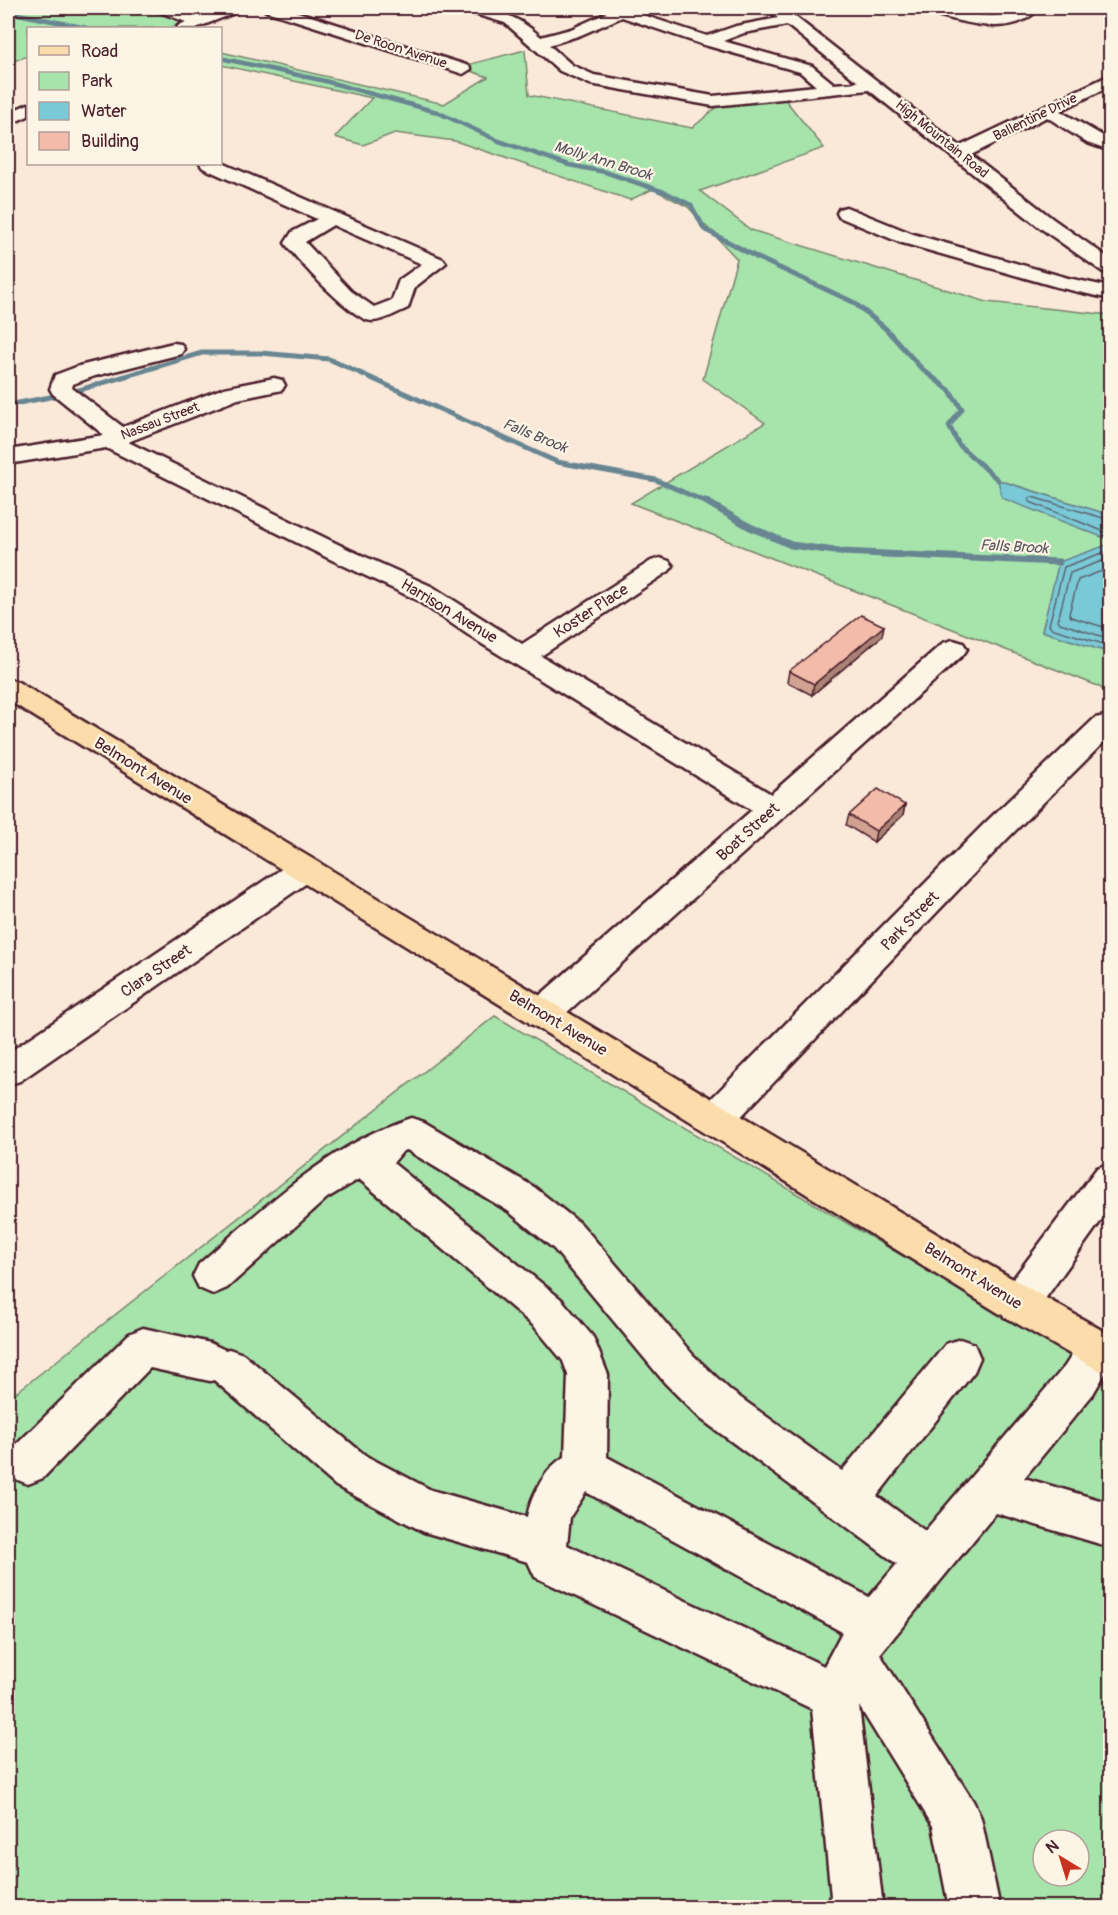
<svg xmlns="http://www.w3.org/2000/svg" width="1118" height="1915" font-family="Pangolin,sans-serif">
<rect width="100%" height="100%" fill="#fae9d9"/>
<filter id="ink" filterUnits="userSpaceOnUse"><feTurbulence type="fractalNoise" baseFrequency=".0167" numOctaves="2"/><feDisplacementMap in="SourceGraphic" scale="12" xChannelSelector="R" yChannelSelector="G"/><feConvolveMatrix kernelMatrix="1 2 1 2 8 2 1 2 1" color-interpolation-filters="sRGB"/></filter>
<g filter="url(#ink)">
<path fill="#a6e4ab" stroke="#78826b" stroke-width="1.5" fill-rule="evenodd" d="M8,8H220L169,28H28V56L8,63Z
M525,50L529,95L692,128L723,102L783,97L824,148L700,191L751,230L987,302L1110,315V515L999,480L1003,498L1110,540V544L1059,562L1042,631L1110,653V695L1098,686L631,503L765,423L703,379L737,259L688,207L653,189L630,200L455,141L395,133L363,145L335,137L372,98L221,65V52L444,104L488,77L459,67Z
M495,1016L1110,1378V1907L8,1908V1399ZM1043,1840H1079V1876H1043Z"/>
<path fill="#7ac9d6" stroke="#678592" stroke-width="1.5" d="M998,480L1110,515V540L1002,498Z
M1110,544V653L1042,631L1059,562Z"/>
<g fill="none" stroke-linecap="round" stroke-linejoin="round">
<path stroke="#5d636f" stroke-width="1.5" d="M1110,520L1032,497L1028,499L1030,502L1110,534
M1110,550L1064,567L1049,625L1051,628L1110,646
M1110,558L1070,573L1058,620L1060,623L1110,639
M1110,568L1078,580L1069,614L1071,617L1110,629"/>
<path stroke="#678592" stroke-width="4.5" d="M8,12L87,28
M220,58L325,81L437,112L499,141L569,165L605,172L667,193L691,205L700,221"/>
<path stroke="#678592" stroke-width="5" d="M699,219L704,229L758,258L853,302L885,328L922,369L949,390L962,409L949,426L959,445L998,480
M8,405L66,394L202,353H261L329,359L557,462L656,480L708,503"/>
<path stroke="#678592" stroke-width="7" d="M705,501L750,527L791,545L842,552L1059,562"/>
<defs>
<path id="minor" d="M154,8H175L200,16L223,8H243L240,11L196,28H177L179,25L186,22L157,11Z
M263,8H285L469,66L471,69L463,74L457,72L266,11Z
M462,8C493,5 519,17 541,37L571,29L607,13L602,11L600,8H622L707,36L736,26L778,18L767,8H784L960,146L1110,75V86L1060,111L1110,140V151L1087,143L1047,117L971,155L1053,219L1110,259V274L1103,272L1039,227L869,90L713,106L590,84L560,71L505,23L465,11ZM622,17L701,44L800,72L816,86L713,96L594,75L572,65L549,45L581,35ZM787,25L858,82L834,84L812,66L723,41L744,33Z
M920,8C944,5 966,15 989,16C1008,17 1021,6 1039,8C1012,41 956,20 923,11Z
M28,104V116L8,125V113Z
M220,162L443,259L446,263L415,287L408,308C398,312 384,321 373,321C354,322 296,259 285,243L292,232L317,219L203,168L200,164ZM333,225L337,227L422,264L399,280L392,300L374,307L351,291L305,242Z
M846,207L913,234L1068,278L1110,287V299L1057,287L899,242L839,217L837,213L839,209Z
M173,343L181,344L184,349L181,354L95,376L73,384L72,388L123,427L224,388L274,378L282,380L285,385L282,390L238,399L128,442L350,550L433,587L522,644L651,561L660,558L669,561L673,566L669,571L541,656L771,794L943,643L953,640L963,643L967,649L963,655L554,1024L542,1027L530,1024L525,1014L530,1004L752,810L479,642L415,599L332,560L106,448L8,464V450L104,435L53,394L50,389L55,375L79,366Z
M1105,716L1110,717V736L1007,839L729,1129L716,1133L703,1129L698,1118L703,1107L985,823L1095,718Z
M303,859L314,862L319,870L314,878L20,1081L8,1085V1053L292,862Z
M411,1118L424,1122L534,1187L582,1225L693,1355L731,1391L842,1471L946,1344L960,1339L974,1344L980,1358L974,1372L877,1496L925,1531L1065,1366L1084,1336L1098,1330L1110,1335V1365L1093,1394L1024,1478L1110,1503V1547L996,1513L880,1654L973,1801L981,1818L1000,1908H949L933,1826L859,1706L882,1899L879,1908H827L831,1896L812,1709L535,1577L528,1562L424,1532L336,1486L214,1380L210,1381L150,1368L43,1478L28,1484L13,1478L8,1461L13,1448L129,1334L143,1328L210,1343L225,1350L229,1349L243,1354L366,1456L431,1490L527,1517C531,1496 546,1466 565,1457L568,1375L563,1361L534,1326L359,1179L327,1198L227,1288L213,1294L199,1288L193,1276L199,1264C265,1207 328,1145 411,1118ZM407,1150L508,1211L554,1249L665,1383L701,1419L897,1564L869,1597L607,1457L608,1375L593,1337L562,1300L393,1163L403,1151ZM586,1492L842,1632L824,1666L567,1545L570,1517Z
M1110,1163V1208L1032,1317L1018,1322L1004,1317L998,1304L1004,1291L1097,1168Z"/>
<path id="major" d="M8,679L18,682L975,1257L1110,1335V1375L1096,1369L997,1312L8,700Z"/>
</defs>
<use href="#minor" stroke="#4a1f2b" stroke-width="5"/>
<use href="#major" stroke="#4a1f2b" stroke-width="5"/>
<use href="#minor" fill="#fcf5e5" fill-rule="evenodd"/>
<use href="#major" fill="#faddab" fill-rule="evenodd"/>
</g>
<path fill="#d1a191" stroke="#4a1f2b" stroke-width="1.5" d="M882,636L812,695L787,682L789,671Z
M905,805L903,815L874,842L846,825L849,815Z"/>
<path fill="#aa8376" stroke="#4a1f2b" stroke-width="1.5" d="M884,626L882,636L812,695L814,684Z
M905,805L903,815L874,842L876,831Z"/>
<path fill="#f3bba9" stroke="#4a1f2b" stroke-width="1.5" d="M861,615L884,626L814,684L789,671Z
M878,789L905,805L876,831L849,815Z"/>
</g>
<g text-anchor="middle" dominant-baseline="central" stroke-width="4.5" stroke-linejoin="round" paint-order="stroke">
<g font-size="14" fill="#4a1f2b" stroke="#fcf5e5">
<text transform="translate(401 49) rotate(18)">De Roon Avenue</text>
<text transform="translate(1035 117) rotate(-26)">Ballentine Drive</text>
<text transform="translate(942 139) rotate(39)">High Mountain Road</text>
<text transform="translate(160 421) rotate(-21)">Nassau Street</text>
</g>
<g font-size="15" font-style="italic" fill="#58525e" stroke="#fcf5e5">
<text transform="translate(603 161) rotate(17)">Molly Ann Brook</text>
<text transform="translate(535 436) rotate(22)">Falls Brook</text>
<text transform="translate(1014 547) rotate(3)">Falls Brook</text>
</g>
<g font-size="16" fill="#4a1f2b" stroke="#fcf5e5">
<text transform="translate(449 611) rotate(31)">Harrison Avenue</text>
<text transform="translate(591 611) rotate(-33)">Koster Place</text>
<text transform="translate(143 771) rotate(32)">Belmont Avenue</text>
<text transform="translate(748 832) rotate(-42)">Boat Street</text>
<text transform="translate(910 921) rotate(-46)">Park Street</text>
<text transform="translate(156 971) rotate(-34)">Clara Street</text>
<text transform="translate(558 1023) rotate(31)">Belmont Avenue</text>
<text transform="translate(973 1276) rotate(32)">Belmont Avenue</text>
</g>
</g>
<rect width="1118" height="1915" fill="none" stroke="#fcf5e5" stroke-width="30"/>
<rect x="15" y="15" width="1088" height="1885" fill="none" stroke="#4a1f2b" stroke-width="2" filter="url(#ink)"/>
<rect x="27" y="27" width="195" height="138" fill="#fcf5e5" stroke="#b59f9b" stroke-width="1.5"/>
<rect x="39" y="46" width="30" height="9" fill="#faddab" stroke="#b59f9b" stroke-width="1.5"/>
<text x="81" y="57" font-size="18" fill="#4a1f2b">Road</text>
<rect x="39" y="72" width="30" height="18" fill="#a6e4ab" stroke="#b59f9b" stroke-width="1.5"/>
<text x="81" y="87" font-size="18" fill="#4a1f2b">Park</text>
<rect x="39" y="102" width="30" height="18" fill="#7ac9d6" stroke="#b59f9b" stroke-width="1.5"/>
<text x="81" y="117" font-size="18" fill="#4a1f2b">Water</text>
<rect x="39" y="132" width="30" height="18" fill="#f3bba9" stroke="#b59f9b" stroke-width="1.5"/>
<text x="81" y="147" font-size="18" fill="#4a1f2b">Building</text>
<g transform="translate(1061 1858) rotate(322)"><circle r="28" fill="#fcf5e5" stroke="#b59f9b" stroke-width="1.5"/>
<path d="M0-4.5L10 22L0 15L-10 22Z" fill="#c8321e"/>
<text y="-9" font-size="16" font-weight="bold" text-anchor="middle" fill="#4a1f2b">N</text>
</g>
</svg>
